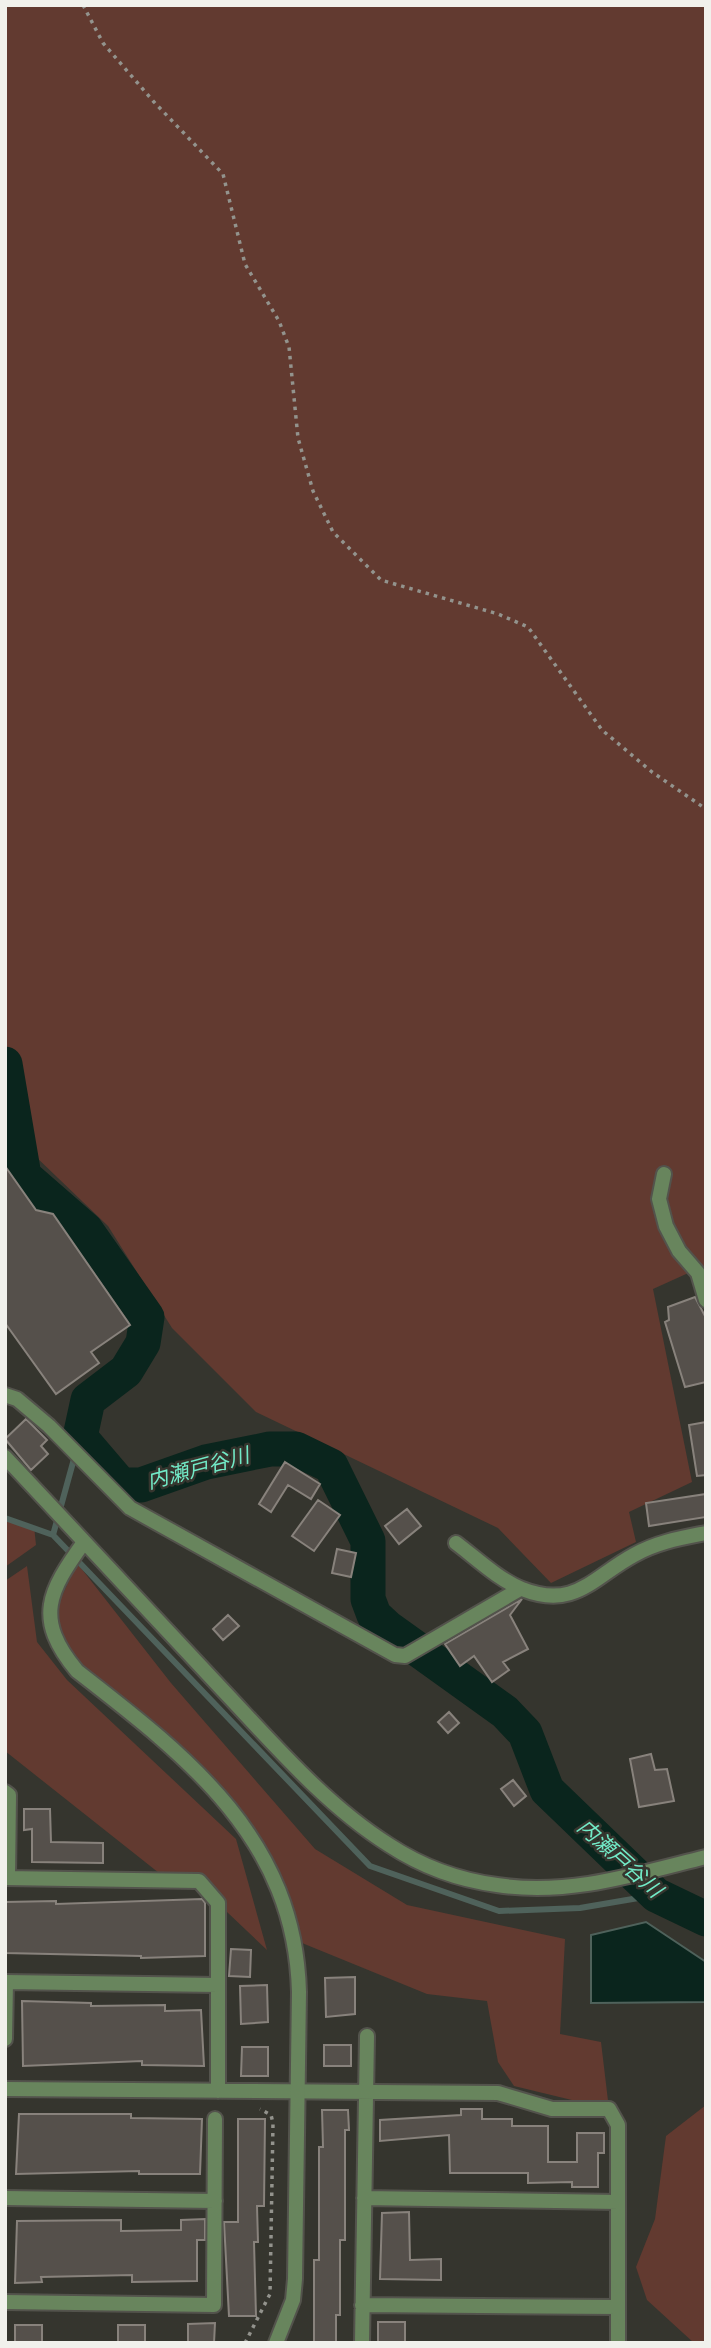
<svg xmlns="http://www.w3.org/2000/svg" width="711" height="2348" font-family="Arial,'Noto Sans JP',sans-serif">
<rect width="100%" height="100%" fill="#35352e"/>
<path fill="#623a30" d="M5,5H706V1265L653,1289L692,1482L629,1512L636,1542L551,1583L498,1528L256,1412L172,1328L108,1226L33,1154L5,1083Z
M5,1517L34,1526L36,1545L5,1567Z
M77,1563L171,1683L315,1849L407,1905L565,1939L560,2034L601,2042L609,2109L514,2086L498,2062L487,2001L427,1994L302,1943L242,1823L63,1654L56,1609Z
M27,1566L37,1642L67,1680L236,1839L267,1950L227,1912L195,1872L159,1873L5,1751V1581Z
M706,2105V2343H694L647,2300L636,2267L655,2219L666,2136Z"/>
<path fill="#0a251d" stroke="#4f625b" stroke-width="2" d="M646,1922L706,1962V2002L591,2003V1935Z"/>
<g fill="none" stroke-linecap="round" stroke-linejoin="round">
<path stroke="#4f625b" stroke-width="6" d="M5,1518L53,1535L80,1437
M53,1535L370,1866L499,1911L580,1908L656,1895"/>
<path stroke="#0a251d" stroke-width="35" d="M5,1064L24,1176L86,1230L147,1317L143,1343L126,1371L88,1400L80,1437L121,1485H141L206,1462L270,1449H296L331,1466L368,1541V1599L374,1615L388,1628L505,1712L525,1733L547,1790L656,1895L706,1919"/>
</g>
<path fill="#55504b" stroke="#88827c" stroke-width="2" d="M5,1166L36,1210L53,1214L130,1325L91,1352L99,1363L56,1394L5,1323Z
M695,1297L706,1318V1382L685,1387L665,1322L669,1320L668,1307Z
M26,1419L47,1440L41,1446L48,1454L31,1470L5,1439Z
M706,1422V1475L697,1476L689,1425Z
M285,1462L320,1484L311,1499L288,1485L271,1512L259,1504Z
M706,1494V1517L649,1526L646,1503Z
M318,1500L340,1515L314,1551L292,1536Z
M407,1509L421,1526L399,1544L385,1526Z
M337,1549L356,1553L351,1577L332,1573Z
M522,1599L510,1615L528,1649L503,1662L509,1670L492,1682L474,1656L460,1666L445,1644Z
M228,1615L239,1626L223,1640L213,1629Z
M449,1712L459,1723L448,1733L438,1722Z
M651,1754L655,1770L667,1769L674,1801L639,1807L630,1759Z
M513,1780L526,1796L514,1806L501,1789Z
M24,1809H50L51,1842L103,1843V1863L32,1862V1829L24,1830Z
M202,1899L205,1903V1956L141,1958V1956L5,1953V1902L56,1901V1904Z
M231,1949L251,1950L250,1977L229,1976Z
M355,1977V2014L326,2017L325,1978Z
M267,1985L268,2022L241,2024L240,1986Z
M22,2001L91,2003V2006L165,2005V2011L201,2010L204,2066L142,2065V2061L23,2066Z
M324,2045H351V2066H324Z
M242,2047H268V2076H241Z
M461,2109H482V2119H512V2126H548V2162H577V2133H604V2153H598V2187H572V2182L528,2183V2173H450L449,2135L380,2141V2120L461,2115Z
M322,2110H348L349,2130H345V2240H340V2315H336V2343H314V2260H319V2147H323Z
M19,2114H131V2118L202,2119L200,2174H139V2171L16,2174Z
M238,2119H265L264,2206H257L258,2242H254L256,2316H229L224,2222H238Z
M409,2212L410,2260L441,2259V2280L380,2279L382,2213Z
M205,2219V2240H197V2281L132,2282V2275L41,2277L42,2282L15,2283L17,2221L121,2220V2231L181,2230V2220Z
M378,2322H405V2342H378Z
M215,2323L214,2343H188V2324Z
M15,2325H42V2343H15Z
M118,2325H145V2343H118Z"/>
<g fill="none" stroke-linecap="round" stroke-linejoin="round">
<defs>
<path id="minor" d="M664,1174L659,1199L666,1226L679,1251L698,1273L706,1300
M5,1395L17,1399L49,1426L130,1508L395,1655L405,1656L520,1589
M456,1543C476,1558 499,1580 522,1589C575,1610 593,1577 634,1555C657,1542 681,1538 706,1533
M5,1792L9,1795L8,1878
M5,1878L199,1881L218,1903V2091
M5,1982L218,1985
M5,2039L6,1982
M5,2089L498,2093L552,2109H609L618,2125V2343
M5,2198L215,2201
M364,2198L618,2202
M5,2302L214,2305L215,2119
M362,2305L618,2307
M362,2343L367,2036"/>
<path id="tertiary" d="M5,1457C77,1533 148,1610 219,1686C271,1741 324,1804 389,1845C421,1866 459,1880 497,1885C569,1896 637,1874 706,1857
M84,1542C49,1591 33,1618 77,1671C188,1757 295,1839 299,1992L295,2279L293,2300L276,2343"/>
</defs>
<use href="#minor" stroke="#53534c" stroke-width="18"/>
<use href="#tertiary" stroke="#53534c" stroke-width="18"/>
<path stroke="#93938d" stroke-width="3.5" stroke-dasharray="3.5 5" stroke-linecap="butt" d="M83,5L103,43L154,102L223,174L245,264L279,321L289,347L298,438L313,491L333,532L381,580L498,614L528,627L602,730L652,772L706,809
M245,2343L270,2294L273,2123L271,2115L260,2109"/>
<use href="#minor" stroke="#68855d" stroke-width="14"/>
<use href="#tertiary" stroke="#68855d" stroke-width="14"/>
</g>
<g text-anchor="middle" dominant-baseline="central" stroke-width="5" stroke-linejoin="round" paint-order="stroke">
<g font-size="21" font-style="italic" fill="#72eac7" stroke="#35352e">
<text transform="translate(198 1468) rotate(-15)">内瀬戸谷川</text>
<text transform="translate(620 1858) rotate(42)">内瀬戸谷川</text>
</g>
</g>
<rect width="711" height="2348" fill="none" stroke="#f1f1ec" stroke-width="14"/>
</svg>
